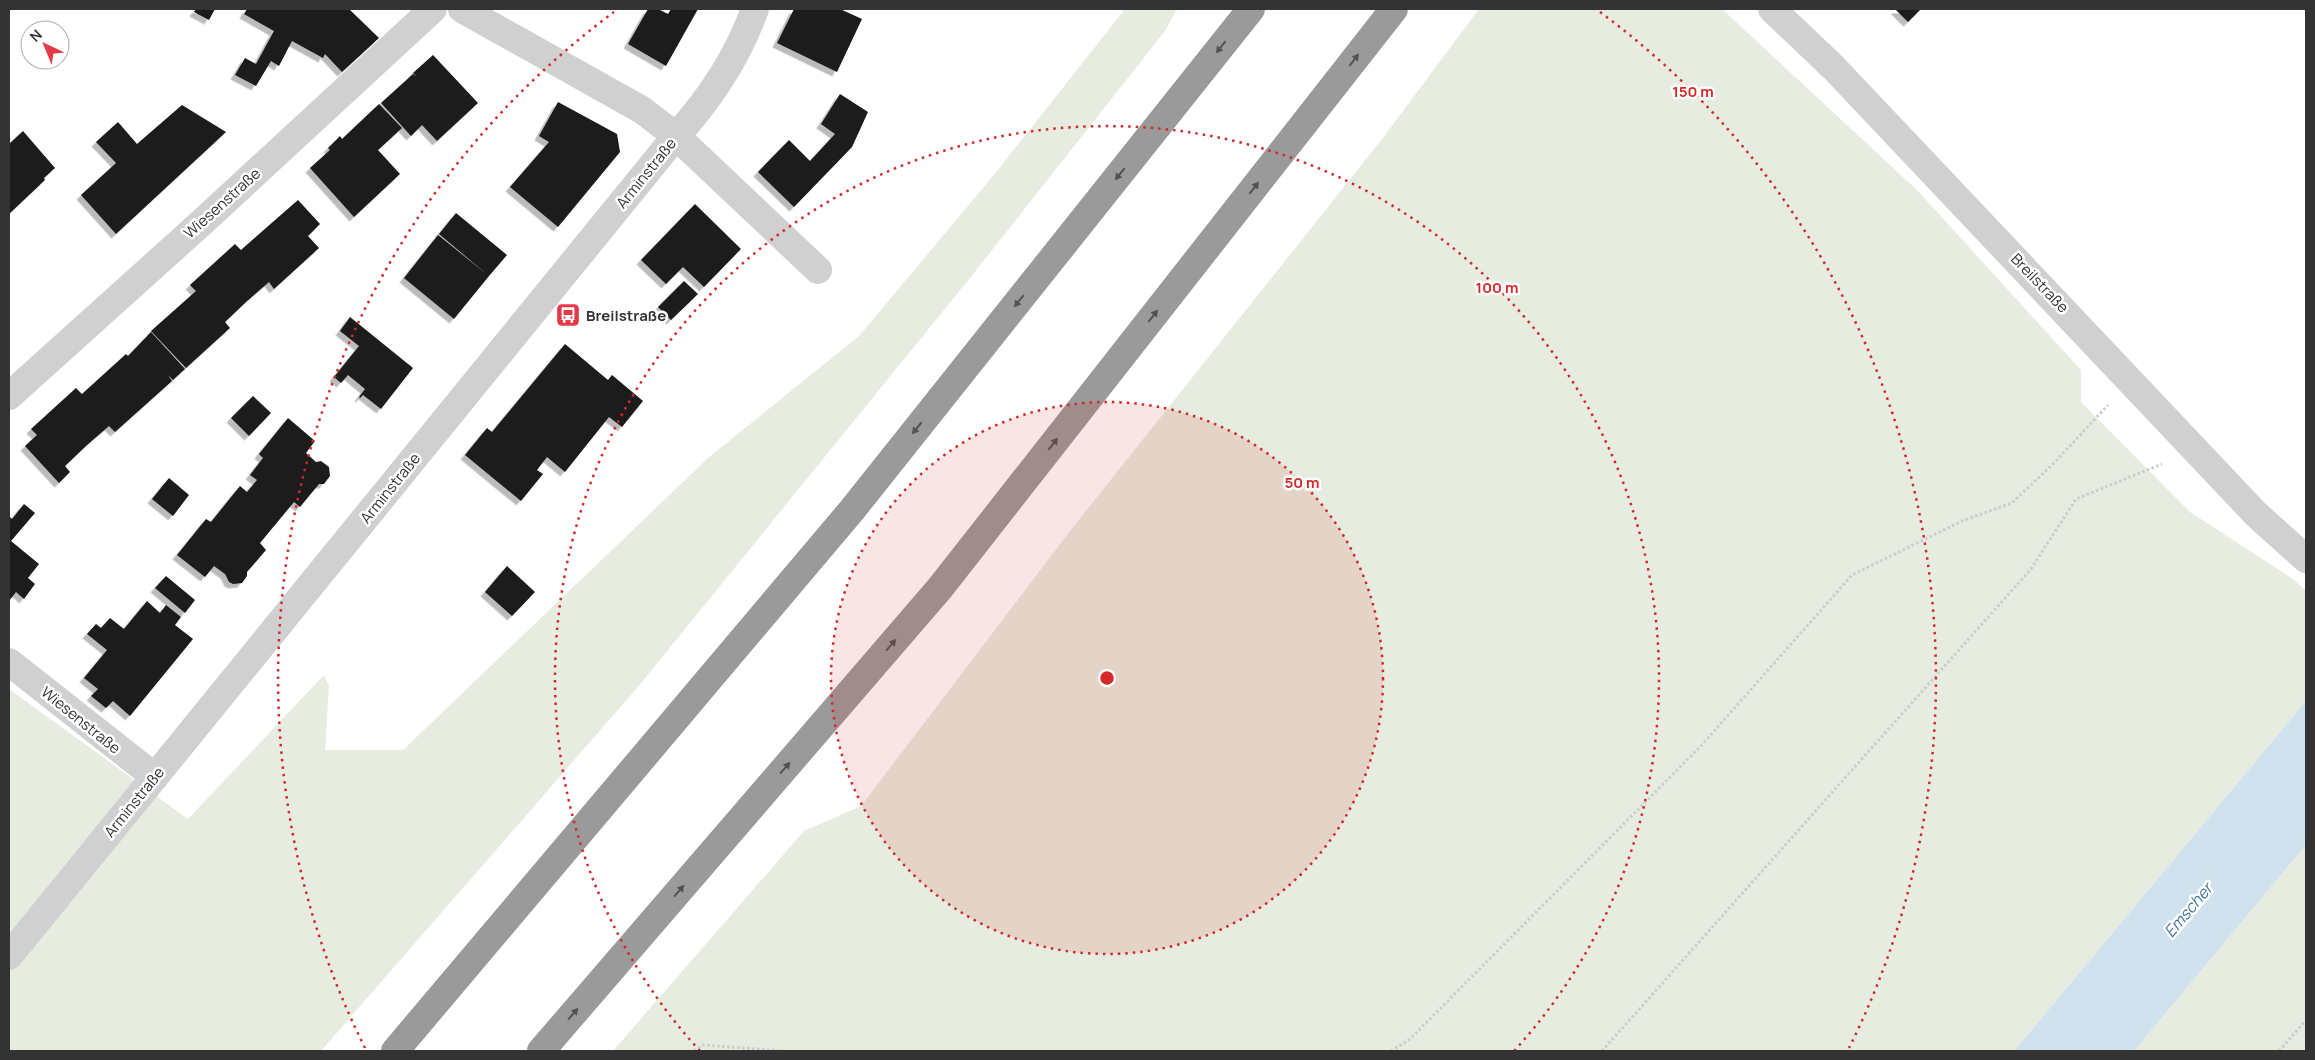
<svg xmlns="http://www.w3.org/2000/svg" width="2315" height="1060" font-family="Manrope,sans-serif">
<defs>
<filter id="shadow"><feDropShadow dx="-4.5" dy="4.5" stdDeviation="0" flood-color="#0004"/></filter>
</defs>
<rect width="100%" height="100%" fill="#fff"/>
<path fill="#e6ecdf" d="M1125,9H1177L1165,31L970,278L637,688L321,1051H9V689L188,819L324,675L329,686L325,750H403L708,458L859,336L993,176Z
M1479,9H1722L1918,191L2081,370V402L2190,512L2293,579L2306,591V701L2014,1051H613L804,831L861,806L1070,531L1382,139Z
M2306,845V1051H2134Z"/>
<path fill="#cfe2ee" d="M2306,701V845L2134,1051H2014Z"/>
<path fill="#1a1a1a" filter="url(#shadow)" d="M196,9H215L209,20L194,12Z
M247,9H349L379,38L342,72L325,54L323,58L292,41L279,66L271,61L256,86L235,75L245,58L256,64L274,31L244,14Z
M648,9H658L668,14L671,9H698L666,66L628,44Z
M794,9H840L862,19L837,72L777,43Z
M1895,9H1921L1908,22Z
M433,55L478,103L437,141L422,125L411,136L381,103L413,74L417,77L413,73Z
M840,94L868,112L852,147L794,207L758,172L789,140L810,161L835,134L821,124Z
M558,102L617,134L620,152L558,227L510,187L549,142L539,136Z
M379,104L402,128L378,150L400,174L354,217L310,168L330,150L328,148L340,136L342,139Z
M182,105L226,132L116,234L81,195L116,163L96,142L118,122L137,144Z
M23,131L55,168L44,178L45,180L9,214V144Z
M298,200L320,224L308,236L319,248L274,289L269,282L246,302L225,322L230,328L186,368L151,331L196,291L190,285L235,244L241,250Z
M695,204L741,249L704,287L683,267L666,284L641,260Z
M456,213L507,255L489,276L439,234Z
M438,235L489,276L454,319L404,278Z
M684,281L698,294L671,320L658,307Z
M350,317L413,368L381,409L363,395L360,398L359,397L365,389L348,375L341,383L334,377L359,346L340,331Z
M151,332L185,369L173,380L168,375L172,381L115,432L109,426L87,445L65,466L70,472L59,483L25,446L37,435L31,429L76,388L82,394L126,354L128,356Z
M565,344L608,380L612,375L643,401L622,427L609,417L565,472L547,457L537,470L543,474L521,501L465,455L487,428L492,432Z
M253,396L271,413L249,436L231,418Z
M288,418L315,441L306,453L316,462L321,461L329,467L330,476L324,484H319L300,507L294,502L260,543L266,550L247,572V576L242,583L233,584L229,582L225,574L214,566L205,577L177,555L206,519L211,522L240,486L247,492L257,480L250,475L263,458L259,454Z
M169,478L189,495L173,516L152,499Z
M24,504L35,513L11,541L39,564L28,578L35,584L24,599L16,592L9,601V516L12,519Z
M507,566L535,592L512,616L485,592Z
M166,576L195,600L185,613L155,588Z
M147,601L160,613L166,605L181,617L175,625L193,639L130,716L113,701L106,708L91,696L98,689L84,678L107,650L87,634L96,624L101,628L110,618L124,629Z"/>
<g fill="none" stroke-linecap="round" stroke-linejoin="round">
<path stroke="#cdcdcd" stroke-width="3" stroke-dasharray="2.5 2.5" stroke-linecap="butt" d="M694,1051L703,1045L783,1051
M1391,1051L1410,1039L1701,746L1852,575L1962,521L2012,503L2055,462L2108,405
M1602,1051L2031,569L2076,499L2162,464
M2279,1051L2306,1020"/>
<path stroke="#d0d0d0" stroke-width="28" d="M462,9L642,110L676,136L818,270
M1772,9L1834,68L2256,514L2306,559
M9,396L199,225L433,9
M9,662L155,777
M9,956L676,136C710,99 738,56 755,9"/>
<path stroke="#9a9a9a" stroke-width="28" d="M395,1051L852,510L1251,9
M541,1051L940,588L1394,9"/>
</g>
<defs><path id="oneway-solid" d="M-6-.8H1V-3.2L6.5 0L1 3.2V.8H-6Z" transform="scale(1.25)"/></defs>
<g fill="#525252">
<use href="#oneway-solid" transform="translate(1221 47) rotate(129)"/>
<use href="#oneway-solid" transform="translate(1354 60) rotate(-52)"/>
<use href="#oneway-solid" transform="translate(1120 174) rotate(129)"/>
<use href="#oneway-solid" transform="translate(1254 188) rotate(-52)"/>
<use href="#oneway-solid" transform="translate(1019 301) rotate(129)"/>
<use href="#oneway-solid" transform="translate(1153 316) rotate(-52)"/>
<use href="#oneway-solid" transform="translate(917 428) rotate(129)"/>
<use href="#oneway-solid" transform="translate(1053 444) rotate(-52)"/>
<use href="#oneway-solid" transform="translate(891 645) rotate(-49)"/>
<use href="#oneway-solid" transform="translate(785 768) rotate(-49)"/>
<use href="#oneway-solid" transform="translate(679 891) rotate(-49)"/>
<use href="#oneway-solid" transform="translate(573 1014) rotate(-49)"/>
</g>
<circle cx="1107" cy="678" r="276" fill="#d62828" fill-opacity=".12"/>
<g fill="none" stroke="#d62828" stroke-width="2.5" stroke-dasharray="2.5 5">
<circle cx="1107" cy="678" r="276"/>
<path d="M700 1051A552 552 0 1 1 1514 1051"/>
<path d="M365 1048A829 829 0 0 1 614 12M1600 12A829 829 0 0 1 1849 1048"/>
</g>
<defs>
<symbol id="bus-square" viewBox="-11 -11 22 22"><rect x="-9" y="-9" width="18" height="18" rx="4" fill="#e63946" stroke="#fff"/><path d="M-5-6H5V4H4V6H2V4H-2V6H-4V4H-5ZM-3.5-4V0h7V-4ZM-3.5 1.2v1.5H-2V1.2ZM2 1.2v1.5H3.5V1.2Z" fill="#fff"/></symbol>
</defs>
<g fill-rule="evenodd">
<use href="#bus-square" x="554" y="301" width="28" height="28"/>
</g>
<g text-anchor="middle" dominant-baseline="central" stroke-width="5" stroke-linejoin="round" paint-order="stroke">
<g font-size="15" fill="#333" stroke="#fff">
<text transform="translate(646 173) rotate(-51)">Arminstraße</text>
<text transform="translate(222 203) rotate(-42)">Wiesenstraße</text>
<text transform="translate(2040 283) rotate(46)">Breilstraße</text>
<text transform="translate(390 488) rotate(-51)">Arminstraße</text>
<text transform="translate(81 720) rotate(39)">Wiesenstraße</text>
<text transform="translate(134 802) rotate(-51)">Arminstraße</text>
</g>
<g font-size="15" font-weight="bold" fill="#333" stroke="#fff" text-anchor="start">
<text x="586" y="315">Breilstraße</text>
</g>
<g font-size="16" font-style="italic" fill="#3f7597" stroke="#fff">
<text transform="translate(2188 910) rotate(-50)">Emscher</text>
</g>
</g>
<circle cx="1107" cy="678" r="8" fill="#d62828" stroke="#fff" stroke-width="2.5"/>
<g font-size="15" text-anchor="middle" font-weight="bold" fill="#d62828" stroke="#fff" stroke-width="5" stroke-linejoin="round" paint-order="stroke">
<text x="1693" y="97">150 m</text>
<text x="1497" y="293">100 m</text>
<text x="1302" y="488">50 m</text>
</g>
<rect width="2315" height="1060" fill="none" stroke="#333333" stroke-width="20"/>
<g transform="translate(45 45) rotate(316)"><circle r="24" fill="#ffffff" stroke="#adadad"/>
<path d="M0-4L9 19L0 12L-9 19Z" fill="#e63946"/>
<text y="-8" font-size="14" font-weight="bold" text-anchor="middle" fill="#333333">N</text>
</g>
</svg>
